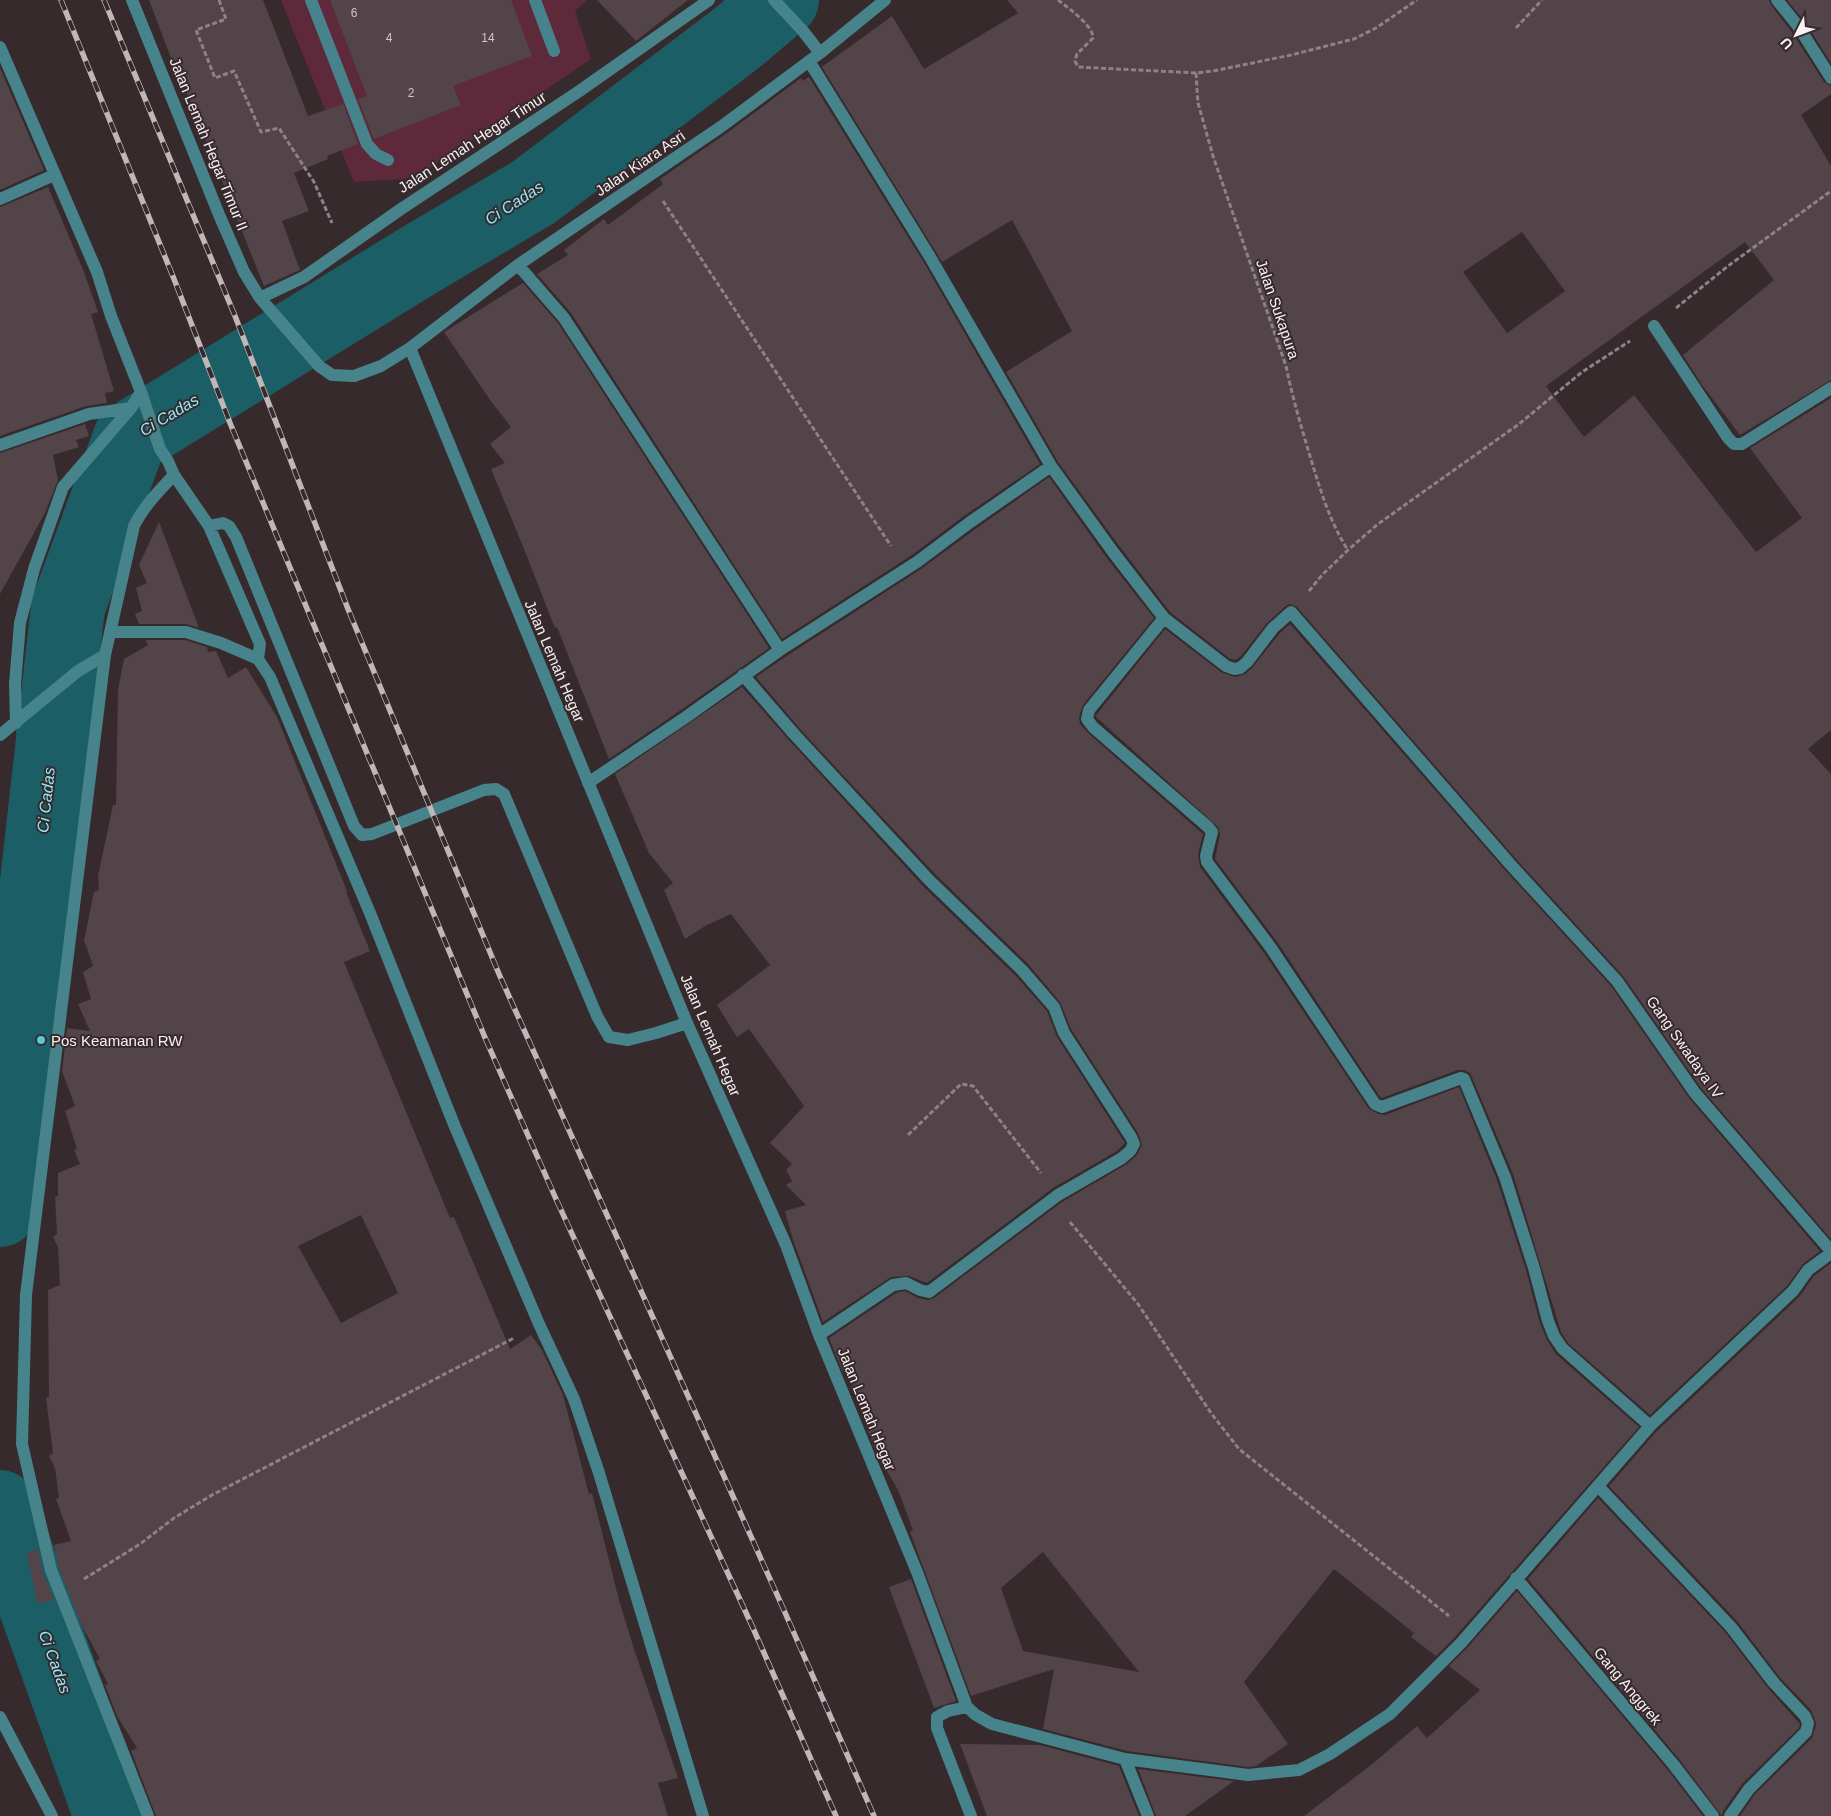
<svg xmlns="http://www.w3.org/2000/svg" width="1831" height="1816" font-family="Arial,sans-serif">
<rect width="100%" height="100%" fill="#362a2d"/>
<path fill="#5f293c" d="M281,0H587L575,11L591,59L416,178L354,182Z"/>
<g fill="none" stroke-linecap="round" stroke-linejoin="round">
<path stroke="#1c5e66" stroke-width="12" d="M22,731L56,705"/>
<path stroke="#1c5e66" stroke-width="74" d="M0,1210L68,607L130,438L416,262L534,192L737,38L782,0
M0,1507L111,1816"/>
</g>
<path fill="#524448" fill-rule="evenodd" d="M149,0H263L308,116L343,104L358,144L327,156L328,159L294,173L309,211L282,221L300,270L264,286L185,89L183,90Z
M330,0H511L532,56L453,86L461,105L374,139L358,99L367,96Z
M597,0H688L636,41Z
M1007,0H1769L1771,5L1791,31L1824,82L1831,86V94L1801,115L1831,166V380L1740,435L1702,385L1683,355L1774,280L1745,242L1546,386L1584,437L1634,395L1756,552L1802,518L1750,448L1831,398V730L1808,749L1831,774V1239L1701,1088L1623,976L1516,859L1297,607L1290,604L1286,606L1267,623L1241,656L1236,660L1230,659L1170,612L1120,547L1058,462L1006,372L1072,331L1012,220L942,262L822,67L892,16L924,69L1018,13ZM1522,232L1565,291L1507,333L1463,272Z
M1787,0H1831V63L1805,22Z
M0,68L44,170L0,190Z
M809,77L923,261L1040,464L964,516L912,555L782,639L571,313L537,274L568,255L564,250L604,219L608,225L663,184L660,179L727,133L801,78L803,81Z
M48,187L84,272L98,312L91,314L114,391L105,393L107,403L86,406L0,436V207Z
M523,283L558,323L769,648L681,710L609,759L557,627L555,628L547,608L524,549L491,469L505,463L490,444L511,427L490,400L444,332Z
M85,424L89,436L76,440L79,447L53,455L58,480L45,513L0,594V453Z
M1049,477L1106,557L1154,618L1083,705L1079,717L1080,724L1088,733L1203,834L1198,854L1200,867L1264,953L1369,1109L1379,1114L1385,1115L1459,1087L1497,1180L1526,1270L1540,1323L1547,1340L1556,1354L1639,1427L1455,1637L1436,1656L1411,1637L1414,1633L1334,1569L1244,1682L1288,1744L1256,1766L1248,1767L1127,1751L1043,1729L1054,1669L971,1696L910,1532L913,1530L898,1490L877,1454L866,1426L877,1419L850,1388L854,1384L842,1370L829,1338L896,1293L905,1291L918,1298L928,1300L934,1298L1062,1202L1127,1164L1137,1155L1142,1145L1138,1133L1071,1029L1060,1002L1028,964L935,874L800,729L756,677L785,657L921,569L974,530ZM1043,1552L1139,1672L1023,1651L1001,1588Z
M159,522L199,628L186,624H139L135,614L142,611L136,588L147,583L139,565Z
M1290,624L1504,869L1611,986L1689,1098L1820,1251L1803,1264L1787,1286L1650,1415L1568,1343L1561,1332L1513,1174L1470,1073L1464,1070H1458L1382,1098L1380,1097L1278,943L1215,859L1220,834L1218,827L1096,717L1097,714L1165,629L1221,672L1235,677L1245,674L1252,668L1279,634Z
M146,640H185L207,647L208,652L216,651L228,678L246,667L277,717L347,891L346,892L370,951L344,962L450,1218L454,1217L510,1349L531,1335L542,1350L563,1395L589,1494L592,1493L619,1600L634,1649L678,1778L658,1783L668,1816H156L131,1751L137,1748L117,1716L105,1685L108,1684L96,1661L100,1659L82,1626L59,1568L54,1545L71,1541L56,1499L59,1498L55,1468L49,1456L53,1453L46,1398L49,1397L48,1290L60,1285L58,1247L53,1237L57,1234L55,1197L58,1196V1173L80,1164L74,1150L77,1149L65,1111L75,1106L62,1071L67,1028L90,1031L78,1004L91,999L83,972L93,966L84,940L94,892L99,890L98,876L113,805H116L118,690L124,659L148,645ZM361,1215L398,1293L341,1323L298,1246Z
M742,687L788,739L923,886L1016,976L1047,1011L1057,1037L1125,1143L1117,1151L1053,1188L927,1283L909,1276L891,1277L823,1322L793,1240L785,1211L806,1205L786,1185L792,1181L786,1170L792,1164L770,1143L804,1106L749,1029L737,1037L717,1005L770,965L731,914L705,926L685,939L664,890L673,883L649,853L615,774Z
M1831,1263V1816H1740L1755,1794L1812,1738L1816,1725L1815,1720L1811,1710L1780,1678L1737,1621L1609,1486L1656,1432L1799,1297L1814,1276Z
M1598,1498L1725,1632L1768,1688L1800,1724L1799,1728L1742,1784L1723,1811L1722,1816L1679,1759L1528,1579Z
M38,1549L43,1572L54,1600L37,1603L27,1552Z
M911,1579L956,1701L934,1708L889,1587Z
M1517,1591L1667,1769L1703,1816H1304L1371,1765L1417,1726L1427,1738L1480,1690L1449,1666L1467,1648Z
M960,1744L1040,1745L1119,1766L1139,1816H987Z
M1138,1769L1234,1781L1185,1816H1156Z"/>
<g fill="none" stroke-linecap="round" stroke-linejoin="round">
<path stroke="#8d8285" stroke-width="3" stroke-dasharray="5 2.5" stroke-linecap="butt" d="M219,0L226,19L196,30L215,78L234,71L261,132L279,128L314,182L332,223
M1058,0C1068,8 1093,25 1093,38L1077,54L1075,61L1078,67L1196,73L1213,71L1291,55L1354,39L1376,28L1417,0
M1516,28L1542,0
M1196,73L1198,103L1213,156L1286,366C1293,400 1303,433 1313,466C1322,495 1331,524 1348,550
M663,201L891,546
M1676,308L1728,266L1831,191
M1309,591L1322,575L1348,550L1378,524L1519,424L1582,372L1630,341
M908,1135L961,1084L973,1086L1041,1173
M1070,1222L1138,1304L1211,1413L1239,1449L1449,1616
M84,1579L140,1544L174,1518L212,1495L514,1338"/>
<path stroke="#46838b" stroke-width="12" d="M132,0L220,217L244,272L260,298
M311,0L367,144L376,154L388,160
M535,0L554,51
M709,0L578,92L401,209L304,277L260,298L319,366L332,375L354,376L381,366L410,348L518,265L722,126L820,53L885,0
M774,0L803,31L820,53
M1777,0L1798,26L1831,78
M0,47L97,272L111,316L141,392L160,449L168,461L174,475L209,526L260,644L258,659
M809,61L930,257L1051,466L1113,552L1164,618L1226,666L1234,669L1240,668L1247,662L1273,628L1291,612L1510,864L1617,981L1695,1093L1831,1251
M0,199L54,175
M518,265L564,318L780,650
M1654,326L1728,438L1734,444H1742L1831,388
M410,348L687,1023L786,1245L819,1335L917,1572L967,1707L976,1715L992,1724L1125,1759L1248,1775L1299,1770L1330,1754L1390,1714L1461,1643L1650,1426L1793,1291L1808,1270L1831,1253
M0,445L89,414L131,408
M209,526L223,523L229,526L236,537L354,826L362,835L372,834L484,790L496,789L504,794L597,1016L609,1037L628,1040L656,1033L687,1023
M1164,618L1089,710L1087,719L1093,727L1208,827L1212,832L1206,856L1207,862L1271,948L1375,1104L1382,1107L1461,1078L1464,1079L1505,1177L1534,1268L1548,1321L1554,1336L1562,1348L1650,1426
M110,632H186L221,643L258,659L270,677L370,913L455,1127L539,1324L574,1399L599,1473L703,1816
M743,675L794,734L929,880L1022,970L1054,1007L1064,1033L1131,1137L1134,1144L1130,1151L1122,1158L1058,1195L929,1292L920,1290L906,1283L893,1285L819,1335
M16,723L15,684L20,623L34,569L63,487L131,408L141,392
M0,735L78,671L105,655
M588,783L686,717L780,650L917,562L969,523L1051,466
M1598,1486L1731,1627L1774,1683L1805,1716L1808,1723L1806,1732L1749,1789L1730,1816
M1516,1578L1673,1764L1713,1816
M967,1707L948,1711L937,1717V1728L971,1816
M0,1717L52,1816
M1125,1759L1148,1816
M148,1816L51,1570L22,1444L26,1295L105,655L134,526C143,507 159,491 174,475"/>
<defs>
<path id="rail" d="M61,0L174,279L230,423L486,1040L556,1199L753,1628L836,1816
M104,0L235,316L348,609L499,974L783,1608L874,1816"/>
</defs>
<use href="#rail" stroke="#c0b7b9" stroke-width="5.5"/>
<use href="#rail" stroke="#362a2d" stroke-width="4" stroke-dasharray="11" stroke-linecap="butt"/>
</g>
<circle fill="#53cbda" stroke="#362a2d" stroke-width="2" cx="41" cy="1040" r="5"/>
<g text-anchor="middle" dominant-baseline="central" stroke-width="4" stroke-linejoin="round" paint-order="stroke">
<g font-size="12" fill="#cec5c8">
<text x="354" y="13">6</text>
<text x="389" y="38">4</text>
<text x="488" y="38">14</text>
<text x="411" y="93">2</text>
</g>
<g font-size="15" fill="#f8f0f2" stroke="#362a2d">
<text transform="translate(472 142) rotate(-33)">Jalan Lemah Hegar Timur</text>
<text transform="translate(209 144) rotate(68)">Jalan Lemah Hegar Timur II</text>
<text transform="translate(640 163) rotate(-34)">Jalan Kiara Asri</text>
<text transform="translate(1278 309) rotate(71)">Jalan Sukapura</text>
<text transform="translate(555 661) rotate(67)">Jalan Lemah Hegar</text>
<text transform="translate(711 1035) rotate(67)">Jalan Lemah Hegar</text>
<text transform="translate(1685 1047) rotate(55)">Gang Swadaya IV</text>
<text transform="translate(867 1409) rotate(68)">Jalan Lemah Hegar</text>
<text transform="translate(1628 1686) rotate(50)">Gang Anggrek</text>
</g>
<g font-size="15" fill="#f8f0f2" stroke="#362a2d" text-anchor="start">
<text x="51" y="1040">Pos Keamanan RW</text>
</g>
<g font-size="16" font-style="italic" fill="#8febf8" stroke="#362a2d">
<text transform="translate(514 203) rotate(-33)">Ci Cadas</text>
<text transform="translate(169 415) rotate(-31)">Ci Cadas</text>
<text transform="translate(46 800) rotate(-84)">Ci Cadas</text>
<text transform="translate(55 1662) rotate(70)">Ci Cadas</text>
</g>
</g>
<g transform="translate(1796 35) rotate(228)" stroke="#362a2d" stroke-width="4" paint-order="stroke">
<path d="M0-4L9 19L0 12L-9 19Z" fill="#f8f0f2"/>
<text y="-8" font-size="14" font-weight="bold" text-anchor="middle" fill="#f8f0f2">U</text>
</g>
</svg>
